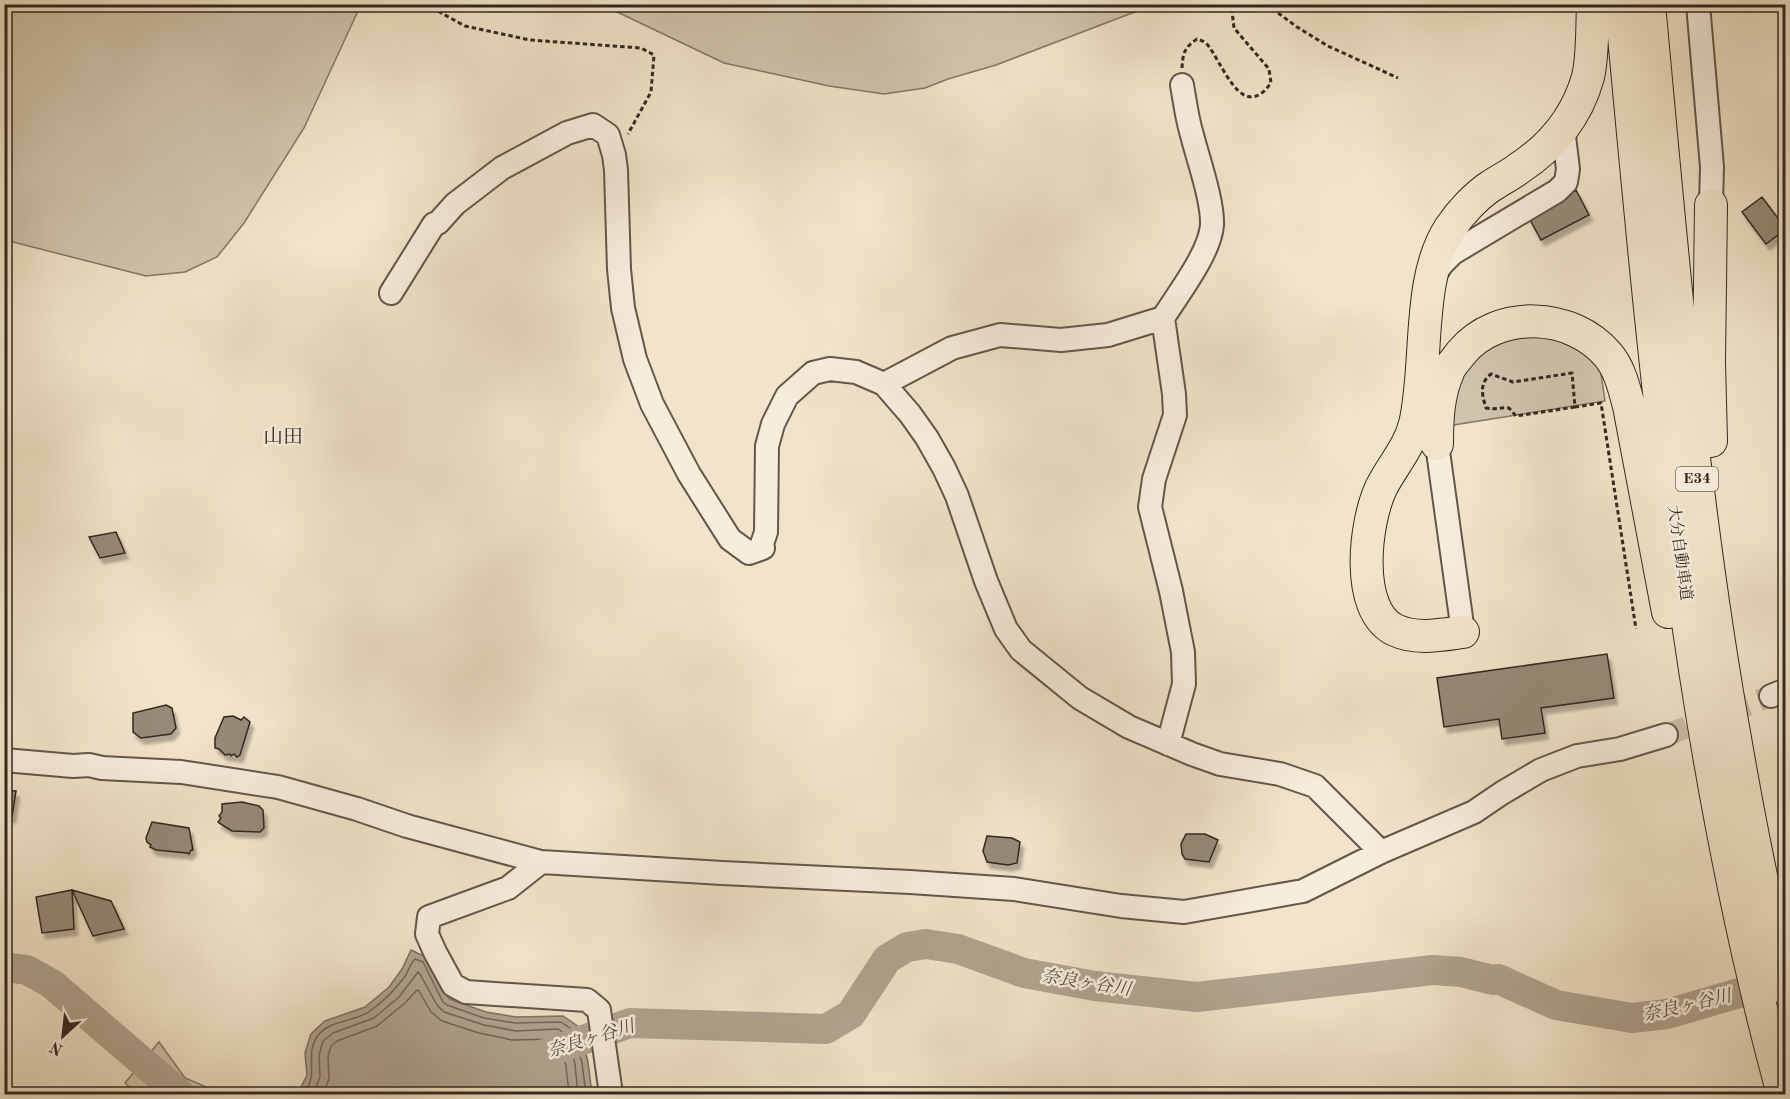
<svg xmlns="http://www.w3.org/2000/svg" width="1790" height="1099" font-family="'Old Standard TT','Noto Serif JP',serif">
<defs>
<filter id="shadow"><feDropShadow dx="3.5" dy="6" stdDeviation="1.5" flood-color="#0004"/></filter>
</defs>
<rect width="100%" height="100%" fill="#f2e4ca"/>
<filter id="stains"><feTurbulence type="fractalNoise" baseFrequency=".00333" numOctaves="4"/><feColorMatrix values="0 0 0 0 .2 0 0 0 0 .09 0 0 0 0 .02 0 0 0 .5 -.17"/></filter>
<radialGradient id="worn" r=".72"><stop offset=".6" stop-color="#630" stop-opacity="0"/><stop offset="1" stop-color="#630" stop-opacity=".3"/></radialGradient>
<path fill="#d1c4ad" stroke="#827666" stroke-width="1.5" d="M5,4H357L358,11L304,128L244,223L217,257L185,272L146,276L5,240Z
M604,5H1153L996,65L948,79L925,88L884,94L829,86L724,63L611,9Z
M1523,332L1580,346L1600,367L1605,401L1447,426L1455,383L1482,349Z
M159,1042L185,1078L220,1093L228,1094H137L125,1083Z"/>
<path fill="#b1a490" stroke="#7e7263" stroke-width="1.5" d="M411,950L426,957L449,999L486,1012L516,1017L563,1016L579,1027L588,1062L592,1094H260L268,1089L285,1093L300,1089L307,1075L305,1053L311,1034L325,1021L365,1007L389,987L402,969Z"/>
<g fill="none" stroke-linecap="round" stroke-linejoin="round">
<path stroke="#726658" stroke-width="1.5" d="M302,1094C320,1079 305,1056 316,1038C328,1019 354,1023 370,1011C384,1001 396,989 406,975C409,969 411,963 415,959L423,962L443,1002L447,1005L484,1018L515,1023L561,1022L573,1030L582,1063L586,1094
M313,1094L320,1077L319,1055L323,1041L333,1033L374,1018L399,997L418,972L420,974L437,1005L444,1012L484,1025L516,1031L558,1029L567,1035L575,1064L578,1094
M323,1094L329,1079L328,1056L331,1046L337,1041L377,1026L405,1003L417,990L419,991L431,1012L442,1021L479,1033L512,1040L557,1039L560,1042L566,1066L569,1094"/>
<path stroke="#b1a490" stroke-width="30" d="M4,967L27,970L52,984L180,1094
M544,1054L630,1023L826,1029L851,1014L887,959L907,947L926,944L958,949L1024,973L1095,986L1197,997L1433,970L1461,972L1493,980L1498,979L1556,1005L1632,1018L1667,1014L1760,987H1781"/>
</g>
<path fill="#968a78" stroke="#322820" stroke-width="1.5" filter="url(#shadow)" d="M1576,190L1589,215L1541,240L1521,203L1546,206Z
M1762,197L1786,229L1766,244L1742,212Z
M116,532L125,553L100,558L89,537Z
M1607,654L1614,698L1541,708L1545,733L1502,739L1499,719L1444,727L1437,678Z
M166,705L172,708L176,728L171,734L141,738L133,732V713Z
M233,716L241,720L244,717L250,722L240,755L237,757L234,754L231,756L230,754L225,755L219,749L215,748V738L224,717Z
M4,790L16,791L12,817L4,816Z
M242,802L259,806L263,810L264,828L260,832L232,831L219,823L218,822L221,818L219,816L222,812V804Z
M152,822L189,828L193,850H191L189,854L187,853L156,850L150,847L151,845L147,842L146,838Z
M1186,834H1205L1218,840L1209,862L1185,859L1182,854L1181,844Z
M987,836L1012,838L1020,842L1017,863L1008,865L987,862L983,851Z
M72,890L74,929L42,933L36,897Z
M72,890L111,901L124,929L93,936Z"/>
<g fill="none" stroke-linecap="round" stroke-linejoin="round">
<path stroke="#ccbea8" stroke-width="22" stroke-dasharray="22 11" stroke-linecap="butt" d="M1666,735L1771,696"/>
<defs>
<path id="minor" d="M1698,4L1712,167L1711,205
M1436,273L1442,264L1453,253L1557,191L1566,182L1568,169L1563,128
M391,293L434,224L438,223L455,204L502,168L567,133L593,125L608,135L614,155L616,170L619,269L623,308L635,359L652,404L689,474L730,539L749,553L763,548L762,544L766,532L767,446L773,424L787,396L813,373L830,369L856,372L884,384L910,414L927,438L944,468L957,496L986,581L1006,629L1021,650L1080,698L1129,727L1192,754L1220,764L1280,774L1315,786L1381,852
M884,384L952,348L1000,335L1061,340L1108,335L1163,318
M1437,444L1463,632
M1771,696L1786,690
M1168,744L1184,684L1183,652L1171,591L1150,507L1154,479L1175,415L1174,394L1163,318C1178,294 1210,253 1212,225C1213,201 1198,159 1192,135C1187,119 1185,102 1182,85
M4,760L73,766L89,765L102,768L181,772L278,787L357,809L407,826L541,862L722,873L910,882L1014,889L1121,906L1184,912L1303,891L1381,852L1474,812L1502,793L1541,770L1577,756L1620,749L1666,735
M541,862L508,888L429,917L427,934L435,952L453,985L466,992L587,1000L599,1010L611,1094"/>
<path id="highway" d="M1621,4C1655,370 1686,739 1783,1094
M1649,4C1672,251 1692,500 1736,744C1750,826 1767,908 1786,989
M1711,441L1709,362L1711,205
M1437,444C1437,419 1438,395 1448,372C1450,365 1457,359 1461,353C1497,309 1572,312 1608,355C1620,369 1624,388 1629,406L1668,612
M1463,632C1441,635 1416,640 1395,630C1354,610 1365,522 1381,488C1392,466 1409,448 1415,424C1429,364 1416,280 1450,228C1460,213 1476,196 1491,186C1500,180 1510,175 1518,169C1552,147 1577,116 1588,77C1593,56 1592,27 1593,4"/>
</defs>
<use href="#minor" stroke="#62574a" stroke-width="26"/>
<use href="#highway" stroke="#322820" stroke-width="34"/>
<path stroke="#322820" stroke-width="3" stroke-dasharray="4.5 3" stroke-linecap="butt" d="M425,4L465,26L530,40L641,48L654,55L651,92L628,134
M1266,4L1297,27L1328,46L1398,78
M1182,68C1183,53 1184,48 1197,39C1200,40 1203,41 1206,43C1222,60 1241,125 1271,83L1269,69L1234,28L1232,11L1236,4
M1575,407L1516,416L1509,408C1500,407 1496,410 1486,408C1482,395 1479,383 1491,374L1513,382L1572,373L1575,407L1601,403L1636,629"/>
<use href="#minor" stroke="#f7eddd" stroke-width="22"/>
<use href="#highway" stroke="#f2e4ca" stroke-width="32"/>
</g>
<g text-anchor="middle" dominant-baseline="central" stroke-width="5" stroke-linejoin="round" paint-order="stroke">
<rect fill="#f7eddd" stroke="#6d6359" stroke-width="1.5" x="1676" y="467" width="42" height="24" rx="4.5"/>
<g font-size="15" font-weight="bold" fill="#322820">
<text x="1697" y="479">E34</text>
</g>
<g font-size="16" fill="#322820" stroke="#f7eddd">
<text transform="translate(1679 553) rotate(82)">大分自動車道</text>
</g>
<g font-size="18" font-style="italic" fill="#584d42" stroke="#f7eddd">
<text transform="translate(1086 983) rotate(9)">奈良ヶ谷川</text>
<text transform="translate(1687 1006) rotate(-13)">奈良ヶ谷川</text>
<text transform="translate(591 1039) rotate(-17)">奈良ヶ谷川</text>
</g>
<g font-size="20" fill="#322820" stroke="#f7eddd">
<text x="283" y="438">山田</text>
</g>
</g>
<rect width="1790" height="1099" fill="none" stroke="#f2e4ca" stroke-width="24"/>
<rect x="6" y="6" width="1778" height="1087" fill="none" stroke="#322820" stroke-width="3"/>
<rect x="12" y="12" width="1766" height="1075" fill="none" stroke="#322820" stroke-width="1.5"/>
<g transform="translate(63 1036) rotate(207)" stroke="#f7eddd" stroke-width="4.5" paint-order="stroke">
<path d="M0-4.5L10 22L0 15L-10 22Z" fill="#322820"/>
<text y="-9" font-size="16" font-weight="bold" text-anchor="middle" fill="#322820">N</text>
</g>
<rect width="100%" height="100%" filter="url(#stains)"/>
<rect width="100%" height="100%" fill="url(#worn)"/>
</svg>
